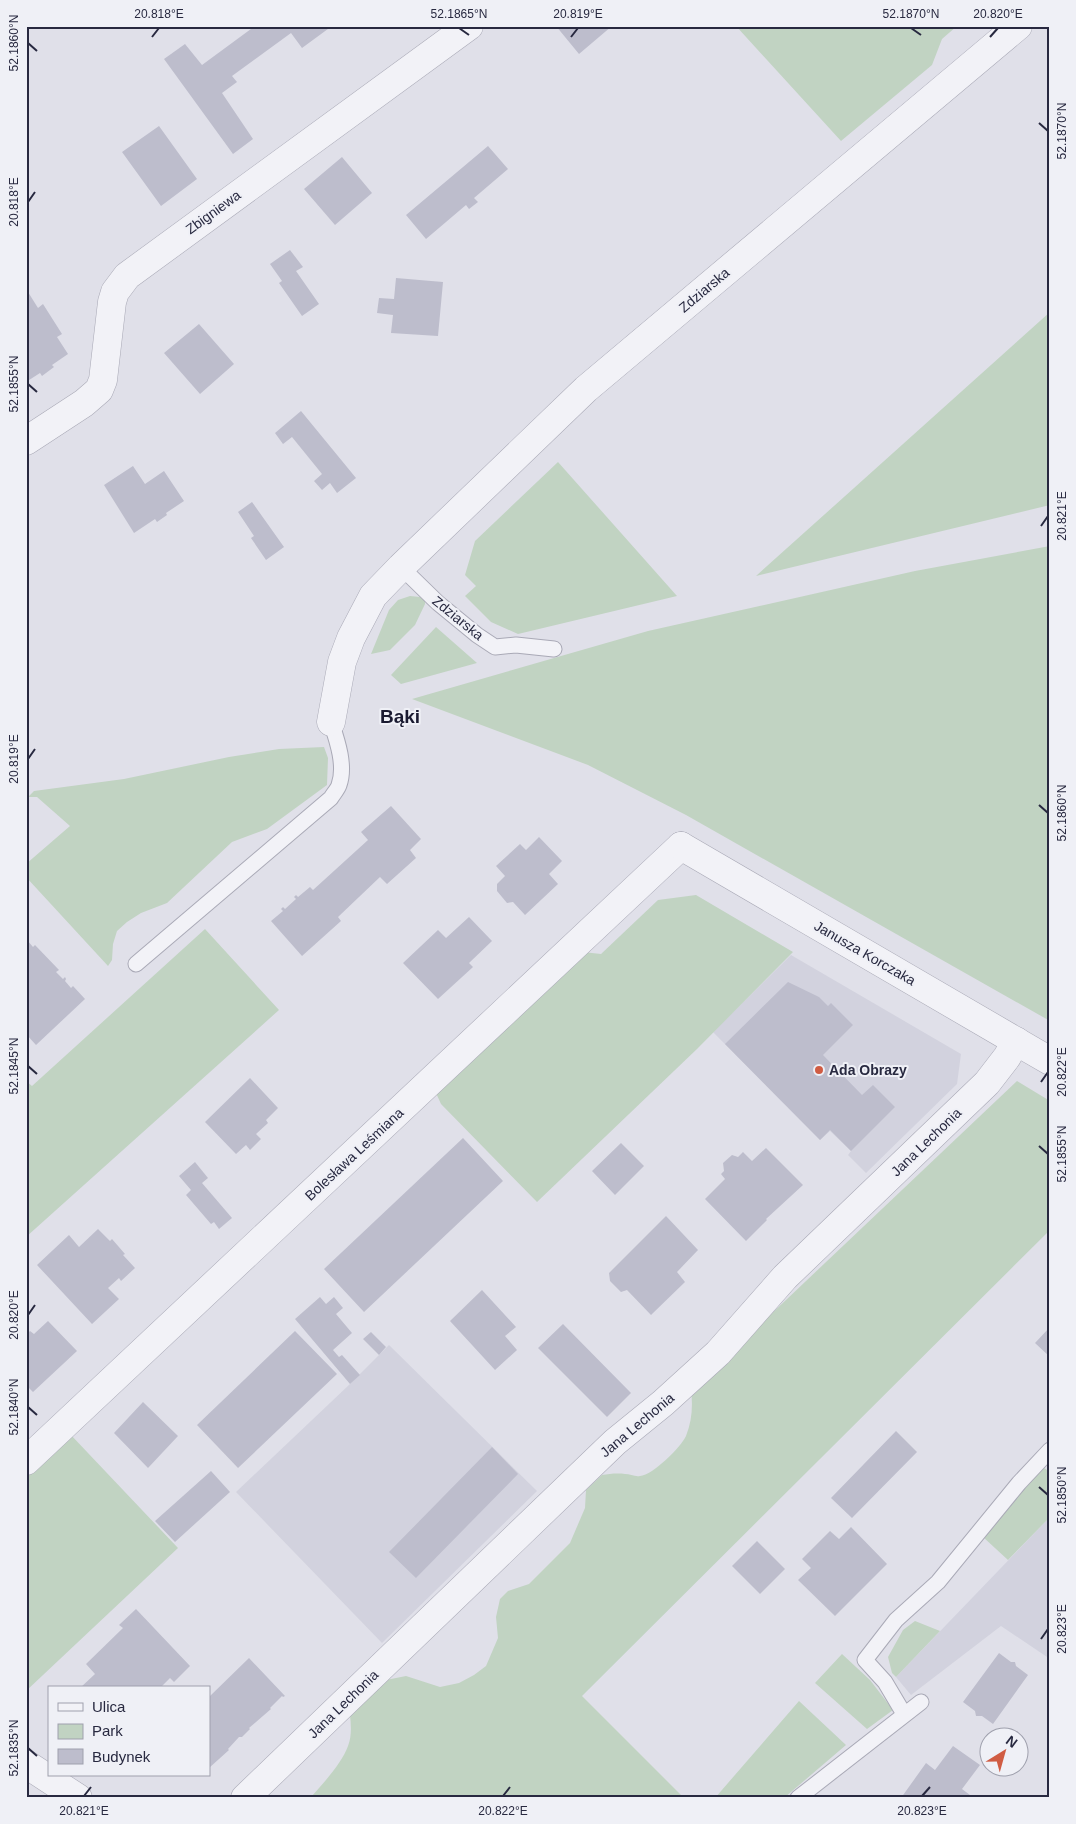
<svg xmlns="http://www.w3.org/2000/svg" width="1076" height="1824" font-family="Arial,sans-serif">
<rect width="100%" height="100%" fill="#e0e0e9"/>
<path fill="#d2d2de" d="M791,955L961,1054L957,1084L866,1173L848,1155L851,1151L830,1131L820,1140L713,1032Z
M389,1345L537,1491L382,1643L236,1492L350,1384Z
M1050,1517V1659L1001,1626L911,1695L896,1677Z"/>
<path fill="#c1d3c2" d="M736,26H957L942,39L932,65L841,141Z
M1050,312V505L756,576Z
M558,462L677,596L518,634L491,622L465,596L476,586L465,575L475,541Z
M1050,546V1021L686,815L588,765L412,699L648,631L915,571Z
M410,596L420,597L425,601V604L415,625L390,650L371,654L389,610L398,600Z
M436,627L477,663L401,684L391,675Z
M324,747L328,758L327,785L267,829L232,842L167,903L141,913L127,922L117,931L113,944L112,960L108,966L26,877V864L70,826L37,797H28L34,791L124,779L229,757L279,749Z
M696,895L793,952L697,1049L537,1202L441,1104L436,1093L583,952L601,954L658,900Z
M205,929L279,1010L26,1237V1081L32,1086Z
M1017,1081L1050,1101V1230L582,1696L684,1798H310C322,1785 342,1763 348,1746C352,1736 351,1725 350,1715L386,1680L406,1676L440,1687L459,1683L474,1675L486,1666L498,1638L496,1617L500,1599L508,1591L529,1584L570,1543L585,1508L586,1490L602,1475C609,1474 617,1473 625,1474C630,1474 635,1477 640,1476C653,1475 681,1447 686,1436C692,1421 693,1406 691,1390Z
M70,1434L178,1548L26,1691V1474Z
M1044,1468L1050,1472V1517L1008,1560L983,1537L1018,1493Z
M915,1621L940,1631L896,1677L892,1673L888,1657L903,1630Z
M842,1654L870,1680L893,1710L867,1729L815,1683Z
M799,1701L846,1745L784,1798H715Z"/>
<path fill="#bdbdcc" d="M255,26H332L302,48L291,33L232,76L237,82L222,93L253,139L233,154L164,59L185,44L202,65Z
M556,26H612L579,54Z
M159,126L197,179L161,206L122,152Z
M488,146L508,169L474,198L478,202L469,209L466,205L426,239L406,215Z
M342,157L372,193L335,225L304,189Z
M290,250L303,267L296,271L319,304L302,316L279,283L282,281L270,264Z
M396,278L443,282L438,336L391,333L393,315L377,313L379,298L394,299Z
M26,290L29,291L28,292L38,308L43,304L62,334L57,337L68,354L52,365L54,367L42,376L40,373L26,382Z
M199,324L234,364L200,394L164,353Z
M301,411L356,478L337,493L330,483L322,490L314,481L322,474L292,437L283,444L275,433Z
M133,466L145,484L164,471L184,501L166,513L167,515L157,522L155,519L134,533L104,485Z
M252,502L284,547L266,560L251,538L254,536L238,512Z
M391,806L421,839L410,850L416,858L387,884L380,877L338,917L341,921L302,956L271,921L283,911L281,909L283,907L285,909L296,899L294,897L296,895L298,897L310,887L313,890L368,840L361,832Z
M539,837L562,861L549,874L558,884L525,915L513,902L507,903L497,891V884L505,876L496,866L520,844L526,850Z
M469,917L492,941L469,963L473,967L438,999L403,963L438,930L446,938Z
M27,936L29,938L27,940L33,947L35,945L59,970L56,972L63,979L65,977L66,979L65,981L71,988L73,986L85,999L36,1045L26,1034V937Z
M788,982L819,997L828,1006L831,1003L853,1025L823,1055L862,1095L873,1085L895,1107L851,1151L830,1130L820,1140L725,1044Z
M250,1078L278,1108L266,1120L268,1123L256,1134L261,1139L250,1150L246,1145L236,1154L205,1122Z
M463,1138L503,1181L364,1312L324,1269Z
M621,1143L644,1166L615,1195L592,1171Z
M766,1148L803,1185L766,1219L767,1220L746,1241L705,1199L725,1179L721,1174L724,1171L723,1163L732,1155L738,1157L743,1152L752,1161Z
M195,1162L208,1178L202,1183L232,1218L219,1229L214,1222L211,1224L186,1195L191,1190L179,1176Z
M666,1216L698,1250L677,1272L685,1282L651,1315L627,1290L621,1292L610,1281L609,1273Z
M98,1229L110,1241L112,1239L125,1254L123,1255L135,1268L121,1281L119,1278L108,1288L119,1299L92,1324L37,1265L69,1235L79,1247Z
M482,1290L516,1327L505,1336L517,1350L495,1370L450,1321Z
M320,1297L326,1304L334,1297L343,1308L336,1314L352,1333L333,1350L339,1357L342,1355L360,1375L350,1384L295,1319Z
M48,1321L77,1351L33,1392L26,1385V1381L28,1379L26,1377V1335L30,1331L34,1334Z
M563,1324L631,1393L607,1417L538,1348Z
M1050,1327V1357L1035,1343Z
M295,1331L337,1374L238,1468L197,1425Z
M371,1332L386,1347L379,1355L363,1339Z
M143,1402L178,1436L148,1468L114,1433Z
M896,1431L917,1452L852,1518L831,1498Z
M492,1447L518,1474L416,1578L389,1552Z
M211,1471L230,1492L175,1542L155,1521Z
M851,1527L887,1564L835,1616L798,1580L811,1568L802,1559L830,1531L839,1539Z
M757,1541L785,1569L760,1594L732,1566Z
M136,1609L190,1666L174,1682L170,1678L160,1688H80L95,1674L86,1664L123,1628L119,1625Z
M999,1653L1011,1662H1015L1016,1666L1028,1675L993,1724L982,1716H976L975,1711L963,1702Z
M249,1658L285,1696L283,1697L282,1696L270,1708L271,1709L249,1728L250,1729L242,1737H239L228,1749L229,1750L209,1768V1697Z
M953,1746L980,1765L962,1789L970,1795L967,1798H901L926,1763L935,1770Z"/>
<g fill="none" stroke-linecap="round" stroke-linejoin="round">
<defs>
<path id="service" d="M401,567L438,603L477,635L495,647L516,645L554,649
M136,964L331,798C333,794 338,789 339,785C346,766 337,740 331,722
M904,1714L885,1682L865,1660L896,1620L938,1582L1019,1483L1050,1450
M798,1798L921,1702"/>
<path id="minor" d="M26,441L84,403L99,390L103,380L112,302L115,292L127,276L469,26
M331,722L342,662L351,638L373,596L401,567L586,389L1018,26
M26,1461L681,846
M26,1764L78,1798
M245,1798L615,1442L663,1403L718,1353L785,1277L987,1083L1007,1057L1016,1041"/>
<path id="tertiary" d="M681,846L1050,1061"/>
</defs>
<use href="#service" stroke="#a9a9b6" stroke-width="17"/>
<use href="#minor" stroke="#a9a9b6" stroke-width="29"/>
<use href="#tertiary" stroke="#a9a9b6" stroke-width="29"/>
<use href="#service" stroke="#f2f2f7" stroke-width="15"/>
<use href="#minor" stroke="#f2f2f7" stroke-width="28"/>
<use href="#tertiary" stroke="#f2f2f7" stroke-width="28"/>
</g>
<path fill="none" stroke="#282940" stroke-width="2" d="M459,28L469,35M911,28L921,35M152,37L159,28M571,37L578,28M990,37L998,28M28,43L37,51M1039,123L1048,131M28,202L35,192M28,384L37,392M1041,526L1048,516M28,759L35,749M1039,805L1048,813M28,1066L37,1074M1041,1082L1048,1072M1039,1146L1048,1154M28,1315L35,1305M28,1407L37,1415M1039,1487L1048,1495M1041,1639L1048,1629M28,1748L37,1756M84,1796L91,1787M503,1796L510,1787M922,1796L930,1787"/>
<circle fill="#d05c43" stroke="#eff0f6" stroke-width="2" cx="819" cy="1070" r="5"/>
<g text-anchor="middle" dominant-baseline="central" stroke-width="4" stroke-linejoin="round" paint-order="stroke">
<g font-size="14" fill="#282940" stroke="#eff0f6">
<text transform="translate(213 212) rotate(-36)">Zbigniewa</text>
<text transform="translate(704 290) rotate(-40)">Zdziarska</text>
<text transform="translate(458 618) rotate(39)">Zdziarska</text>
<text transform="translate(865 953) rotate(30)">Janusza Korczaka</text>
<text transform="translate(926 1142) rotate(-44)">Jana Lechonia</text>
<text transform="translate(354 1154) rotate(-43)">Bolesława Leśmiana</text>
<text transform="translate(637 1425) rotate(-40)">Jana Lechonia</text>
<text transform="translate(343 1704) rotate(-44)">Jana Lechonia</text>
</g>
<g font-size="14" font-weight="bold" fill="#282940" stroke="#eff0f6" text-anchor="start">
<text x="829" y="1070">Ada Obrazy</text>
</g>
<g font-size="19" font-weight="bold" fill="#1a1a31" stroke="#eff0f6">
<text x="400" y="716">Bąki</text>
</g>
</g>
<rect width="1076" height="1824" fill="none" stroke="#eff0f6" stroke-width="55"/>
<rect x="48" y="1686" width="162" height="90" fill="#eff0f6" stroke="#9fa0ad"/>
<rect x="58" y="1703" width="25" height="8" fill="#f2f2f7" stroke="#9fa0ad"/>
<text x="92" y="1712" font-size="15" fill="#282940">Ulica</text>
<rect x="58" y="1724" width="25" height="15" fill="#c1d3c2" stroke="#9fa0ad"/>
<text x="92" y="1736" font-size="15" fill="#282940">Park</text>
<rect x="58" y="1749" width="25" height="15" fill="#bdbdcc" stroke="#9fa0ad"/>
<text x="92" y="1762" font-size="15" fill="#282940">Budynek</text>
<g transform="translate(1004 1752) rotate(37)"><circle r="24" fill="#eff0f6" stroke="#9fa0ad"/>
<path d="M0-4L9 19L0 12L-9 19Z" fill="#d05c43"/>
<text y="-8" font-size="14" font-weight="bold" text-anchor="middle" fill="#282940">N</text>
</g>
<rect x="28" y="28" width="1020" height="1768" fill="none" stroke="#282940" stroke-width="2"/>
<g font-size="12" text-anchor="middle" fill="#282940">
<text x="159" y="18">20.818°E</text>
<text x="459" y="18">52.1865°N</text>
<text x="578" y="18">20.819°E</text>
<text x="911" y="18">52.1870°N</text>
<text x="998" y="18">20.820°E</text>
<text transform="translate(14 43) rotate(-90)" y="4">52.1860°N</text>
<text transform="translate(1062 131) rotate(-90)" y="4">52.1870°N</text>
<text transform="translate(14 202) rotate(-90)" y="4">20.818°E</text>
<text transform="translate(14 384) rotate(-90)" y="4">52.1855°N</text>
<text transform="translate(1062 516) rotate(-90)" y="4">20.821°E</text>
<text transform="translate(14 759) rotate(-90)" y="4">20.819°E</text>
<text transform="translate(1062 813) rotate(-90)" y="4">52.1860°N</text>
<text transform="translate(14 1066) rotate(-90)" y="4">52.1845°N</text>
<text transform="translate(1062 1072) rotate(-90)" y="4">20.822°E</text>
<text transform="translate(1062 1154) rotate(-90)" y="4">52.1855°N</text>
<text transform="translate(14 1315) rotate(-90)" y="4">20.820°E</text>
<text transform="translate(14 1407) rotate(-90)" y="4">52.1840°N</text>
<text transform="translate(1062 1495) rotate(-90)" y="4">52.1850°N</text>
<text transform="translate(1062 1629) rotate(-90)" y="4">20.823°E</text>
<text transform="translate(14 1748) rotate(-90)" y="4">52.1835°N</text>
<text x="84" y="1815">20.821°E</text>
<text x="503" y="1815">20.822°E</text>
<text x="922" y="1815">20.823°E</text>
</g>
</svg>
